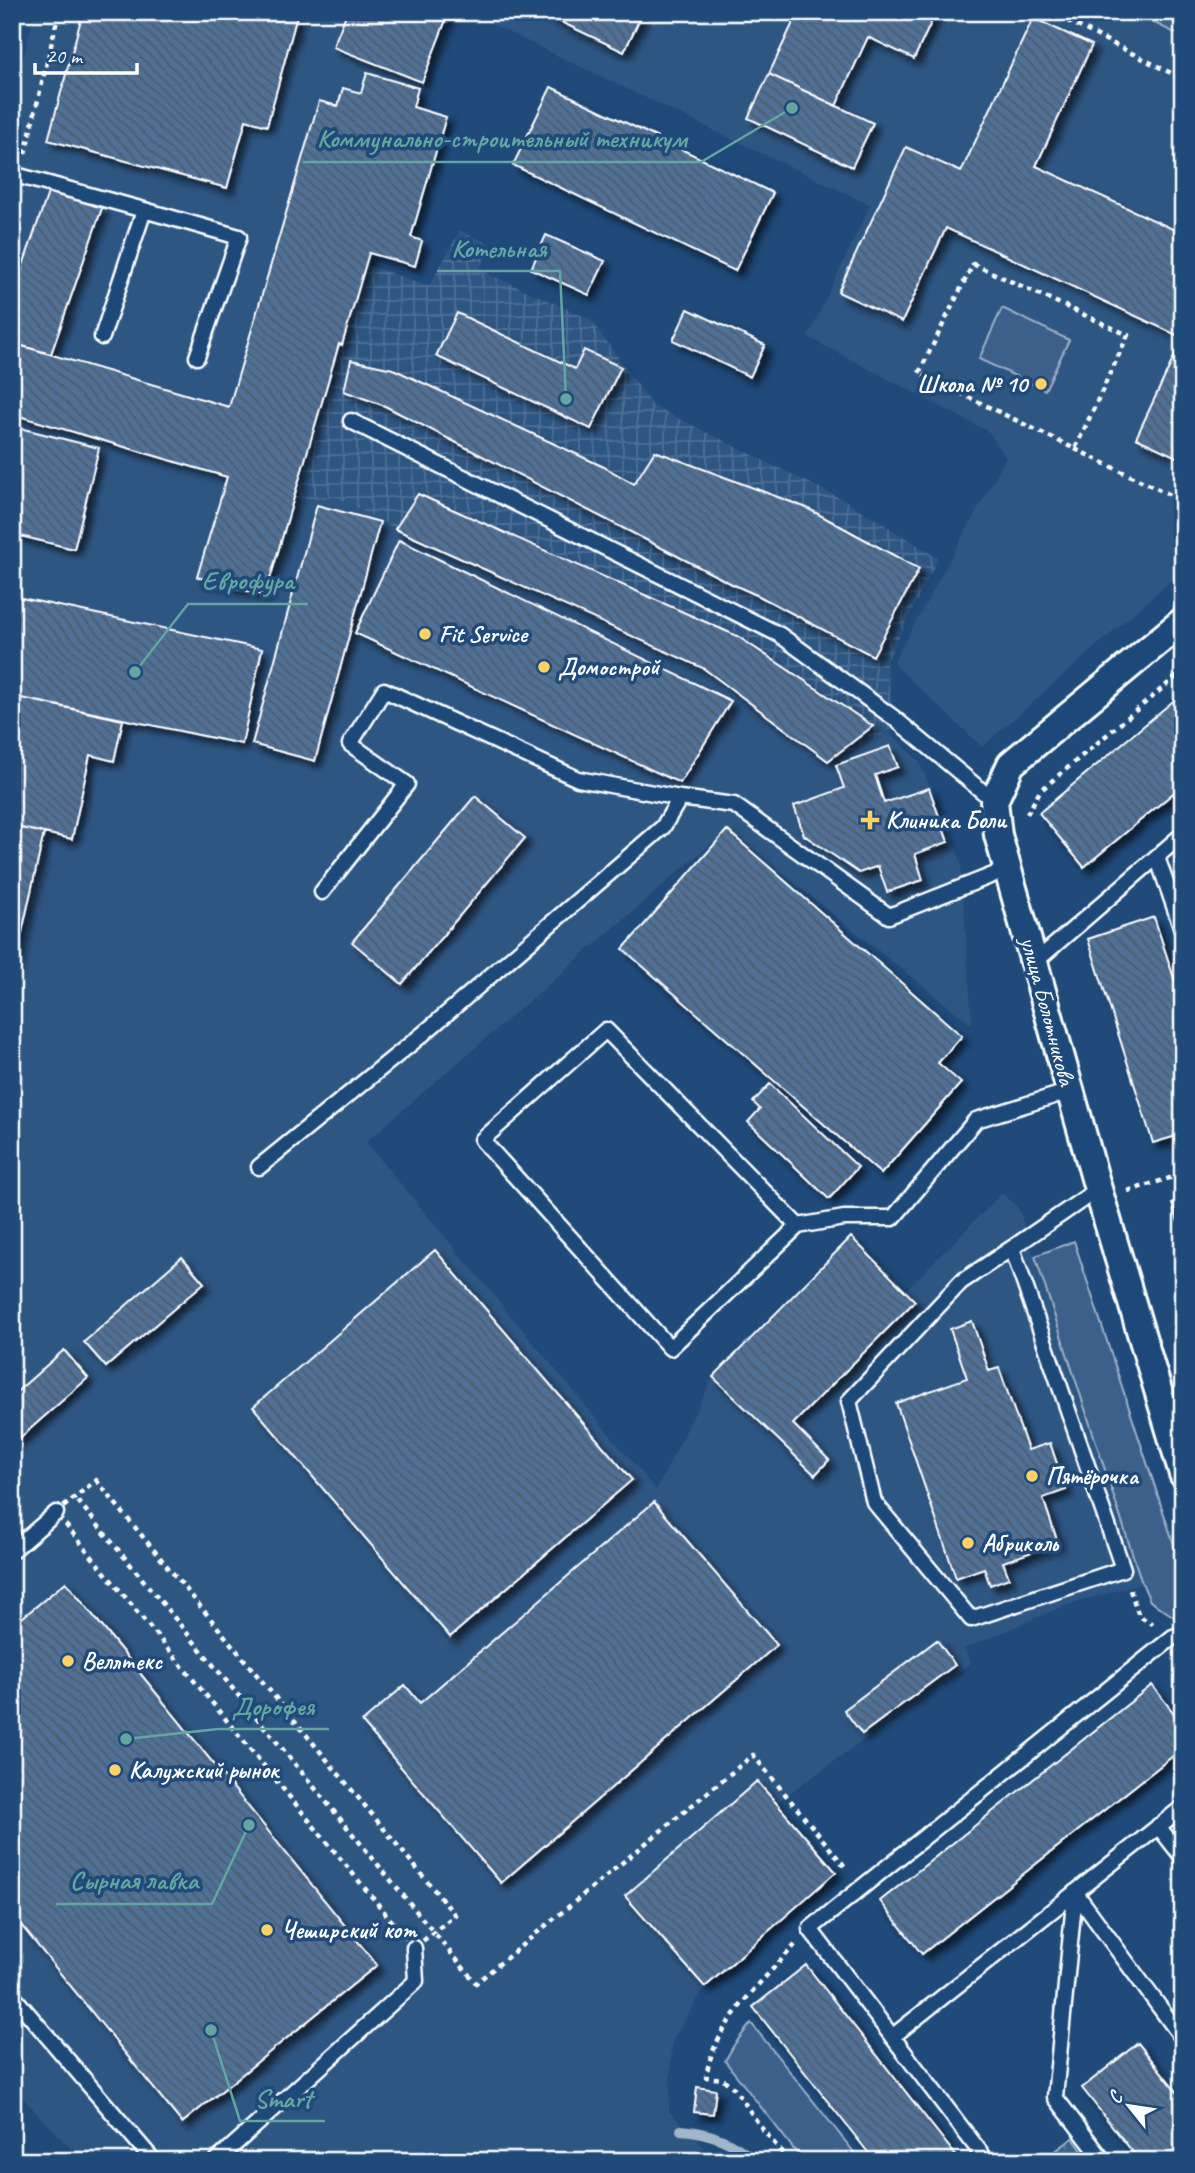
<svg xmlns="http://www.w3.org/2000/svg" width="1195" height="2173" font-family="Caveat,sans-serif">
<defs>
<pattern id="industrial-grid" width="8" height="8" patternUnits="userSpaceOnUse" patternTransform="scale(1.75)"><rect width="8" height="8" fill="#2e5683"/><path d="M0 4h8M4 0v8" fill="none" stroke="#4d6f96"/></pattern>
<pattern id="park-dots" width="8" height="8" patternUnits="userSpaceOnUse" patternTransform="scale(1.75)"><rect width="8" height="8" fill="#3c618b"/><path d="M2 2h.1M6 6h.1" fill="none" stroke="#59799c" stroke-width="1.8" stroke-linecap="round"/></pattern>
<pattern id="building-back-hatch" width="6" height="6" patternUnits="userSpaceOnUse" patternTransform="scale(1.75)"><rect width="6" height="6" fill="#507197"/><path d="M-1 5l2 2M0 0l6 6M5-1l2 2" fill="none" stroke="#4e5b6a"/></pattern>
<filter id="shadow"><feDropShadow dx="6" dy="6" stdDeviation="3.5" flood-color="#0009"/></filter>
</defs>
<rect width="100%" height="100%" fill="#1f4a7a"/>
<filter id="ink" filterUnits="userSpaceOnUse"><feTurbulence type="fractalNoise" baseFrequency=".0143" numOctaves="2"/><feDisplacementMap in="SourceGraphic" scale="14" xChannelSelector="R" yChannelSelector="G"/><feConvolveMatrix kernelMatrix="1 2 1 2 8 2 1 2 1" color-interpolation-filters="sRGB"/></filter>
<g filter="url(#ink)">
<path fill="#2e5683" d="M35,12H449L414,107L296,501L337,497L395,529L703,668L828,761L889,732L919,761L961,861L972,1025L727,830L366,1142L656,1490L713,1377L815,1474L829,1460L793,1424L914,1301L905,1291L1002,1193L1019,1209L1142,1583L1064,1606L964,1649L971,1663L776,1803L756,1781L625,1896L705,1987L672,2041L669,2111L705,2148L690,2161H83L12,2087V102Z
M466,12H1183V570L982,747L893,663L1006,458L989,432L808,337L870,205Z"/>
<path fill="url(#industrial-grid)" d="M460,231L490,244L480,270L590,319L653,406L848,502L938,558L886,663L894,718L889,732L828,761L703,668L395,529L337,497L295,501L366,265L429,286Z"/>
<path fill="#3c618b" stroke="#9eb0c5" stroke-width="2" d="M1132,12H1183V37Z
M1002,308L1069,340L1045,390L979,359Z
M1074,1241L1183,1572V1607L1179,1620L1150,1601L1142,1583L1035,1256Z
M751,2023L861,2161H803L725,2061L734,2045Z"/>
<path fill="url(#park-dots)" stroke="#9eb0c5" stroke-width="2" d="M1073,2138L1089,2161H1042Z"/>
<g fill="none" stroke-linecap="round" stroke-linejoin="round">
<path stroke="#a3b5c8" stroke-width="10" d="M681,2130C709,2132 734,2142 755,2161"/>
</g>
<path fill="url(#building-back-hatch)" stroke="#fff" stroke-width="2" filter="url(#shadow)" d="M83,12H298L267,126L246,120L227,188L48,140Z
M347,12H449L422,82L333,47Z
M540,12H643L624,52Z
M798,12H936L914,59L868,37L836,106L769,74Z
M1033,18L1092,45L1036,166L1179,232L1183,225V338L946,228L902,322L838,292L906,147L961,172Z
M367,73L418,88L413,107L446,117L411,237L422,241L415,266L369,253L342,345L339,344L265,596L197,577L227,477L12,414V343L229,407L319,101L338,106L343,88L361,93Z
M769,74L873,123L852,167L748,118Z
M551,87L773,193L735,271L513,165Z
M49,190L102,208L51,354L12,343V297Z
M546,235L605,261L589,295L531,269Z
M688,309L765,345L750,377L673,340Z
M457,313L575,369L584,350L621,367L591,429L436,356Z
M1183,338V460L1136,438Z
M351,360L393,369L604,467L634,484L655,451L807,508L919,569L873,656L761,597L732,584L385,406L344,391Z
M12,426L99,448L74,549L12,534Z
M418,494L737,636L873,726L828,761L703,668L395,529Z
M317,505L380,522L315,761L252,744Z
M399,540L731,701L680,783L355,633Z
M12,596L262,649L242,744L12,696Z
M12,696L123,720L114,761L90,755L72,839L12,826V749L17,730L12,729Z
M1178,697L1183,702V785L1084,867L1039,813Z
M890,746L898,767L875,775L884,803L929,788L948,842L915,854L923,880L887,892L878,866L859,873L804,835L794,806L844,788L836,765Z
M475,796L525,838L402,984L352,942Z
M12,826L44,833L13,973H12Z
M727,830L962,1036L938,1063L961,1083L881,1174L623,949Z
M1154,917L1183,1006V1134L1153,1143L1088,939Z
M770,1084L858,1167L829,1199L748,1122L760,1109L753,1102Z
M1183,1201V1236L1172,1204Z
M851,1237L915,1301L793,1424L829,1460L815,1475L713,1377Z
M435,1250L632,1480L450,1637L253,1407Z
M182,1257L204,1283L106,1367L84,1342Z
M972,1321L989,1371L999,1368L1028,1450L1050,1443L1066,1490L1043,1498L1058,1543L1003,1562L1009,1578L990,1585L984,1568L956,1578L896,1403L967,1378L950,1329Z
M64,1350L88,1378L12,1445V1396Z
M654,1502L777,1645L501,1883L362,1722L405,1685L420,1703Z
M66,1582L377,1965L182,2123L12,1914V1626Z
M937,1640L955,1665L862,1734L844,1710Z
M1152,1685L1183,1725V1748L922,1954L880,1901Z
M757,1781L836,1872L705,1987L625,1896Z
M806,1965L960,2161H875L753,2007Z
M1138,2043L1183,2099V2161H1140L1082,2088Z
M697,2087L716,2090L713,2114L694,2112Z"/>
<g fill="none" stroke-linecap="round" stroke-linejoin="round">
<defs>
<path id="lane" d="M12,174L144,210L102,337
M144,210L239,237L197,357
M351,421L780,635L894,718L994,801
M1157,857L1183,932
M322,892L407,784L350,744L384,690L578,779L680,798
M1035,962L1183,834
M259,1167L423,1034L663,827L680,798L734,805L889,916L1008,869
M798,1226L670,1348L482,1140L606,1030L798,1226L844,1218H893L976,1120L1070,1091
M1012,1248L961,1282L849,1401L874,1502L971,1619L1123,1569L1012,1248L1098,1189
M12,1551L56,1513
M1158,1826L1183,1858
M12,1995L154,2161
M892,2037L1183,1807
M216,2161L416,1981L414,1948
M987,2161L810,1929L1173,1637L1183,1633
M1104,2161L1055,2097L1075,1892L1183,2039"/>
<path id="street" d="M1183,621L1011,764L994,801L998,835L1098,1189L1183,1474"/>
</defs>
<use href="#lane" stroke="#fff" stroke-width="19"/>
<use href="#street" stroke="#fff" stroke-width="32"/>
<path stroke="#fff" stroke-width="4.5" stroke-dasharray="5 5" stroke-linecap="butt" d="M1050,12L1183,79
M25,154L59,12
M973,264L1128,335L1075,449L919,373Z
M1075,449L1183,501
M1027,814L1040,791L1183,671
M1128,1191L1183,1174
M96,1480L455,1915L414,1948L56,1513Z
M78,1501L431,1929
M1130,1590L1139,1616L1153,1624
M436,1935L476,1983L753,1755L847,1869
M789,2161L760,2126L735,2089L723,2079L706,2077C714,2024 760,1984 795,1945"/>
<use href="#lane" stroke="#1f4a7a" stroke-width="14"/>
<use href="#street" stroke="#1f4a7a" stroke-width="26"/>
</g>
</g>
<g fill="#ffd166" stroke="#1f4a7a" stroke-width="2.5">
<circle cx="1041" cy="384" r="7"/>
<circle cx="425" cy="634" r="7"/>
<circle cx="544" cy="667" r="7"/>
<path d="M866.5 809.5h7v7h7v7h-7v7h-7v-7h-7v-7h7z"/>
<circle cx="1032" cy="1476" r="7"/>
<circle cx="968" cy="1543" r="7"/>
<circle cx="68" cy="1661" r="7"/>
<circle cx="115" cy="1770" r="7"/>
<circle cx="267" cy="1930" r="7"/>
</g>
<g text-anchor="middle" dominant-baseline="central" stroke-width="7" stroke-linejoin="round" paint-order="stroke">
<g font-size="24" font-weight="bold" fill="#fff" stroke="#1f4a7a" text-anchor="start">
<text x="1027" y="384" text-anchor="end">Школа № 10</text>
<text x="439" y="634">Fit Service</text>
<text x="558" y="667">Домострой</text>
<text x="886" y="820">Клиника Боли</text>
<text x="1046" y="1476">Пятёрочка</text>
<text x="982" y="1543">Абриколь</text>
<text x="82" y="1661">Веллтекс</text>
<text x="129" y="1770">Калужский рынок</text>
<text x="281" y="1930">Чеширский кот</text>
</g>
<g font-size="24" fill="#fff" stroke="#1f4a7a">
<text transform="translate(1048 1011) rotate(75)">улица Болотникова</text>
</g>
</g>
<path fill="none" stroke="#63a6a1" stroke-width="2.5" d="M792 108L701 162H303M566 399L560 271H437M135 672L188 604H308M126 1739L218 1729H329M249 1825L212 1904H56M211 2030L240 2121H325"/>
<g fill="#63a6a1" stroke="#1f4a7a" stroke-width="2.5">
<circle cx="792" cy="108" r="7"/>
<circle cx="566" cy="399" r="7"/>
<circle cx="135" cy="672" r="7"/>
<circle cx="126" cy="1739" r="7"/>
<circle cx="249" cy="1825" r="7"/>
<circle cx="211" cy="2030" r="7"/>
</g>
<g font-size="26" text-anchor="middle" font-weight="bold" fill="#63a6a1" stroke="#1f4a7a" stroke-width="7" stroke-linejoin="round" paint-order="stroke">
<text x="502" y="147">Коммунально-строительный техникум</text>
<text x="499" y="257">Котельная</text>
<text x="248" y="589">Еврофура</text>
<text x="273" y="1715">Дорофея</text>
<text x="134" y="1889">Сырная лавка</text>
<text x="283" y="2107">Smart</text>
</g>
<rect width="1195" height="2173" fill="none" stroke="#1f4a7a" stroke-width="42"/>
<rect x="21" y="21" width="1153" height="2131" fill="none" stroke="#fff" stroke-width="2.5" filter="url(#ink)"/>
<g transform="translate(1129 2106) rotate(300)" stroke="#1f4a7a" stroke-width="5" paint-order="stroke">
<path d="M0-5L12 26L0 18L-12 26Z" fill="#ffffff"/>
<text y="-10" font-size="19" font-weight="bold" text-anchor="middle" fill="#ffffff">С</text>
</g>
<path d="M35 63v10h102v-10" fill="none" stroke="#ffffff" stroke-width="3.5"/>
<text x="46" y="63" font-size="21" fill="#ffffff" stroke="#1f4a7a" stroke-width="5" paint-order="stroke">20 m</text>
</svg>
